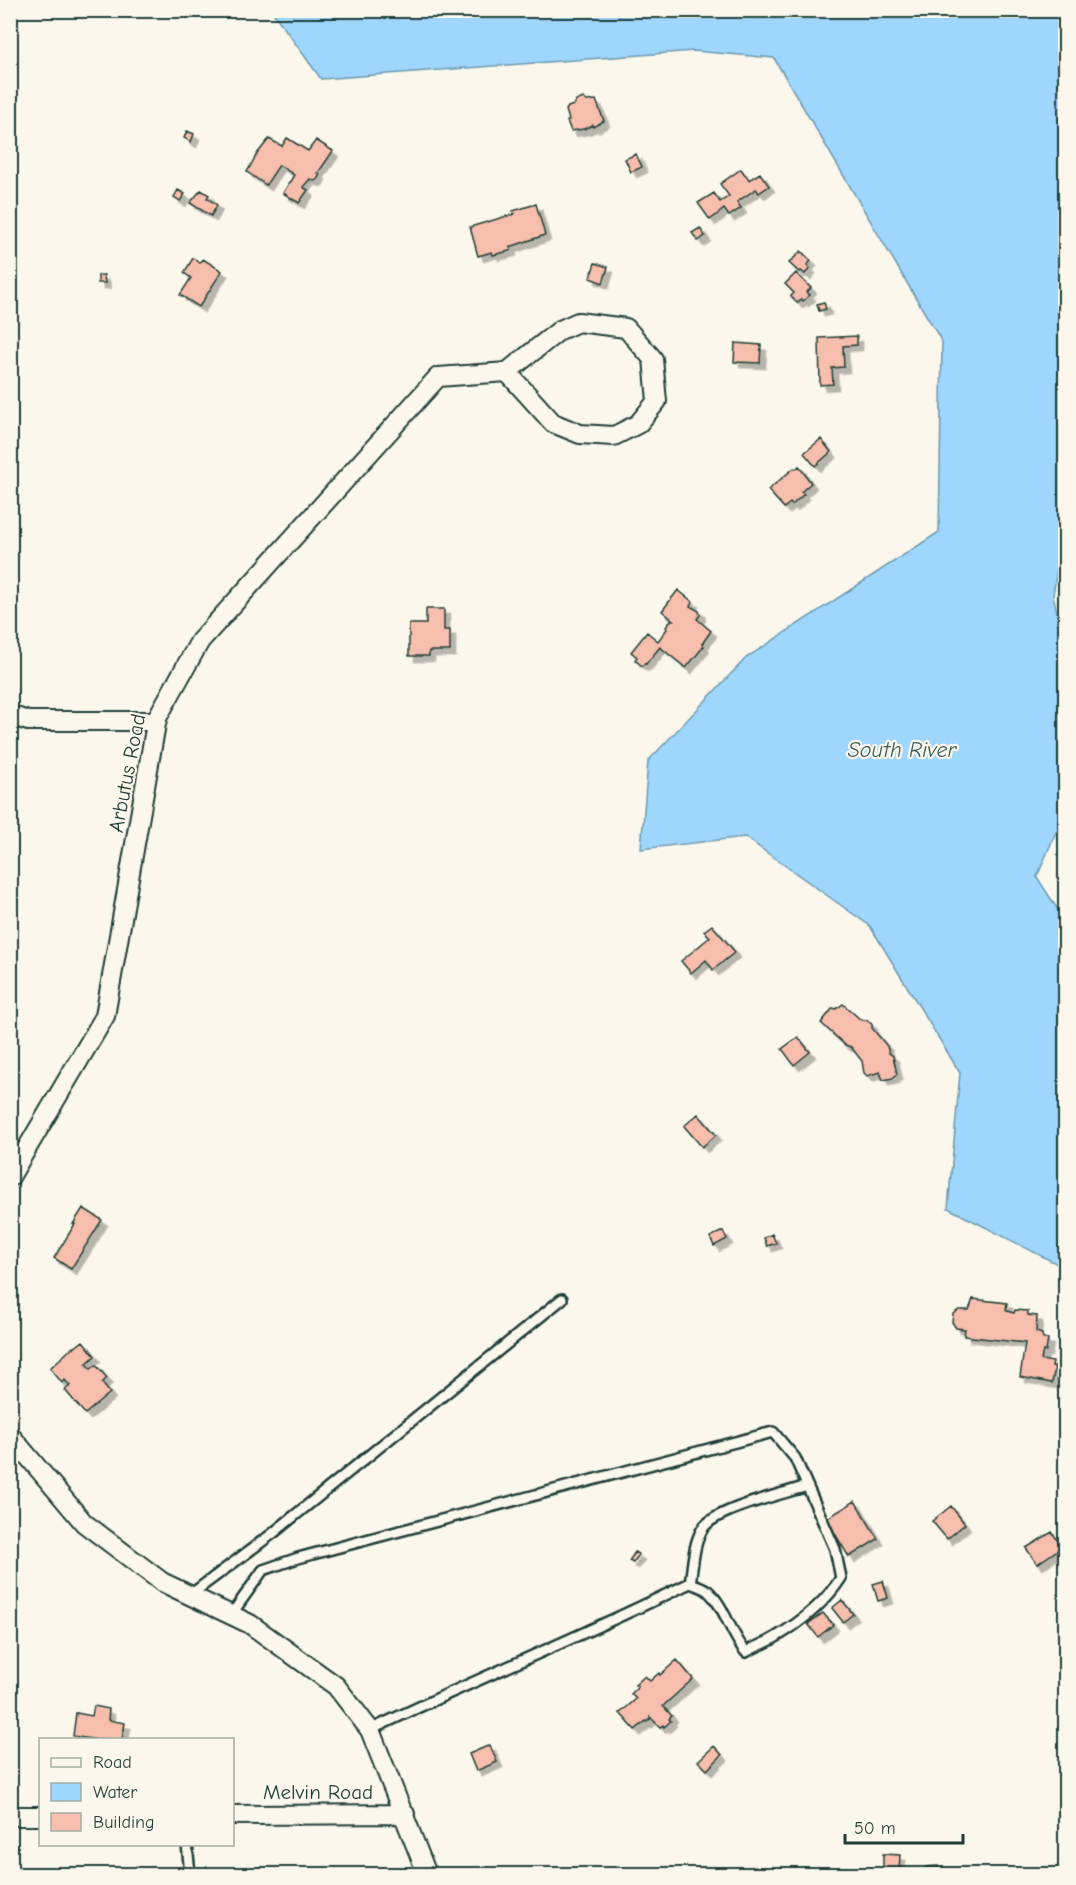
<svg xmlns="http://www.w3.org/2000/svg" width="1076" height="1885" font-family="'Comic Neue',sans-serif">
<defs>
<filter id="shadow"><feDropShadow dx="5.5" dy="5.5" stdDeviation="0" flood-color="#0004"/></filter>
</defs>
<rect width="100%" height="100%" fill="#fbf7ec"/>
<filter id="ink" filterUnits="userSpaceOnUse"><feTurbulence type="fractalNoise" baseFrequency=".0167" numOctaves="2"/><feDisplacementMap in="SourceGraphic" scale="12" xChannelSelector="R" yChannelSelector="G"/><feConvolveMatrix kernelMatrix="1 2 1 2 8 2 1 2 1" color-interpolation-filters="sRGB"/></filter>
<g filter="url(#ink)">
<path fill="#9ed6fe" stroke="#6b99ad" stroke-width="1.5" d="M272,11H1065L1066,517L1053,595L1066,651V829L1056,832L1037,877L1065,921V1268L948,1208L960,1073L870,926L745,837L641,849L648,761L746,658L939,532L942,342L774,58L694,51L321,79Z"/>
<path fill="#f7bead" stroke="#1f3d34" stroke-width="1.5" filter="url(#shadow)" d="M583,98L587,101L596,100L604,121L593,127V125L584,129L571,131L567,121L569,120L566,110L568,107L574,105L576,101Z
M187,131L194,134L191,142L184,138Z
M287,138L308,151L316,140L333,151L318,173L320,174L317,180L314,181L310,179L303,187L308,190L299,203L283,193L294,175L279,165L266,185L247,172L257,154L269,139L282,146Z
M636,154L642,167L631,172L625,159Z
M741,169L749,180L760,173L769,186L759,193L756,189L737,202L741,208L729,216L724,209L710,220L698,203L714,193L720,202L729,196L720,184Z
M178,190L185,194L180,201L174,197Z
M201,190L209,195L207,198L217,205L211,216L190,203Z
M536,204L545,235L510,247L511,250L509,251L493,255L492,252L478,256L470,227L514,214L513,211Z
M700,228L705,236L698,241L692,233Z
M801,251L811,261L807,265L810,268L805,274L801,271L799,272L789,263Z
M193,258L200,263L203,259L222,271L199,307L180,295L191,278L184,273Z
M595,263L608,267L603,283L590,278Z
M796,273L811,288L807,292L810,295L803,301L801,299L797,303L791,296L794,293L785,284Z
M98,275H104L105,283H98Z
M824,302L826,309L819,311L817,304Z
M857,336V345L843,346L844,367L832,368L833,384L820,385L819,338Z
M735,343L761,345L760,363L734,362Z
M821,439L831,452L815,466L804,453Z
M799,466L811,483L801,492L804,494L792,505L790,503L784,508L768,490L794,468L796,469Z
M678,590L693,602L690,606L699,611L700,615L697,619L711,631L702,644L704,646L686,668L660,647L646,664L645,663L642,666L635,660L637,657L631,652L647,632L658,641L667,629L666,627L671,620H673L662,611Z
M426,609H444V630H450V651H429V656H409V624H426Z
M712,925L735,952L713,970L706,960L691,973L681,961L710,937L704,931Z
M843,1004L861,1020H866L872,1024V1028L887,1046L889,1053L893,1056L897,1074L893,1078L883,1080L880,1072L867,1076L864,1073L862,1061L851,1047L845,1045L821,1023L833,1008L836,1009Z
M798,1037L810,1052L794,1065L782,1049Z
M698,1114L716,1135L702,1147L684,1126Z
M83,1208L102,1220L71,1269L54,1258L75,1224H73Z
M723,1231L727,1239L714,1246L710,1237Z
M772,1234L776,1243L767,1246L764,1238Z
M973,1299L1007,1303L1006,1310L1007,1311L1014,1313L1015,1310L1028,1311V1315L1037,1316L1036,1332L1042,1334L1043,1338L1048,1339L1046,1351H1043L1041,1360L1053,1362L1052,1367H1055L1052,1383L1020,1377L1025,1343L964,1336L965,1329L956,1328L952,1322L953,1314L959,1310H969Z
M83,1341L95,1356L86,1364L91,1369L96,1365L107,1378L102,1383L110,1393L85,1414L65,1390L70,1386L65,1380L62,1383L50,1368L73,1347L74,1348Z
M855,1501L878,1539L849,1557L826,1519Z
M951,1506L965,1524L947,1539L932,1521Z
M1052,1532L1062,1547L1037,1564L1026,1548Z
M635,1552L639,1555L633,1563L629,1561Z
M883,1581L888,1598L878,1601L873,1584Z
M842,1600L853,1614L843,1622L832,1608Z
M823,1613L833,1625L818,1637L808,1624Z
M677,1660L693,1679L663,1706L672,1716L669,1719L671,1721L664,1727L663,1725L660,1727L650,1717V1719L647,1722L646,1721L635,1730L620,1713L636,1699L631,1694L638,1687L635,1685L645,1676L650,1681L659,1673L660,1675Z
M94,1706L109,1709L108,1720L125,1723L122,1740H97L73,1736L76,1713L92,1716Z
M490,1745L497,1762L476,1771L469,1754Z
M714,1746L722,1755L707,1770L698,1761Z
M883,1854L900,1855L899,1870H883Z
M938,1866L939,1874H927L926,1867Z
M639,1870L657,1871V1874H639Z"/>
<g fill="none" stroke-linecap="round" stroke-linejoin="round">
<defs>
<path id="service" d="M690,1583C693,1566 693,1544 703,1528C716,1509 783,1494 807,1486
M190,1595L272,1534L562,1299
M231,1615L263,1570L298,1558L773,1432L795,1458L835,1549L841,1578C825,1603 801,1622 776,1637C767,1643 756,1646 746,1652C730,1634 726,1608 708,1591C703,1587 696,1585 690,1583C585,1635 476,1679 370,1730
M187,1844L190,1874"/>
<path id="minor" d="M10,715L28,721H157
M10,1177L105,1016L157,718L200,641L438,377L507,372L560,330L578,322L626,328L653,359L657,401L638,424L614,436L580,434L553,423L507,372
M10,1435L84,1523L162,1582L250,1624L336,1686L370,1730L427,1874
M232,1815L405,1814
M10,1816H40"/>
</defs>
<use href="#service" stroke="#1f3d34" stroke-width="14"/>
<use href="#minor" stroke="#1f3d34" stroke-width="22"/>
<use href="#service" stroke="#fbf7ec" stroke-width="9"/>
<use href="#minor" stroke="#fbf7ec" stroke-width="18"/>
</g>
</g>
<g text-anchor="middle" dominant-baseline="central" stroke-width="4.5" stroke-linejoin="round" paint-order="stroke">
<g font-size="21" fill="#1f3d34" stroke="#fbf7ec">
<text transform="translate(127 773) rotate(-79)">Arbutus Road</text>
<text x="318" y="1792">Melvin Road</text>
</g>
<g font-size="22" font-style="italic" fill="#385c5c" stroke="#fbf7ec">
<text x="902" y="750">South River</text>
</g>
</g>
<rect width="1076" height="1885" fill="none" stroke="#fbf7ec" stroke-width="36"/>
<rect x="18" y="18" width="1040" height="1849" fill="none" stroke="#1f3d34" stroke-width="2" filter="url(#ink)"/>
<rect x="39" y="1738" width="195" height="108" fill="#fbf7ec" stroke="#a3ada2" stroke-width="1.5"/>
<rect x="51" y="1758" width="30" height="9" fill="#fbf7ec" stroke="#a3ada2" stroke-width="1.5"/>
<text x="93" y="1768" font-size="18" fill="#1f3d34">Road</text>
<rect x="51" y="1783" width="30" height="18" fill="#9ed6fe" stroke="#a3ada2" stroke-width="1.5"/>
<text x="93" y="1798" font-size="18" fill="#1f3d34">Water</text>
<rect x="51" y="1813" width="30" height="18" fill="#f7bead" stroke="#a3ada2" stroke-width="1.5"/>
<text x="93" y="1828" font-size="18" fill="#1f3d34">Building</text>
<path d="M845 1834v9h118v-9" fill="none" stroke="#1f3d34" stroke-width="3"/>
<text x="854" y="1834" font-size="18" fill="#1f3d34" stroke="#fbf7ec" stroke-width="4.5" paint-order="stroke">50 m</text>
</svg>
